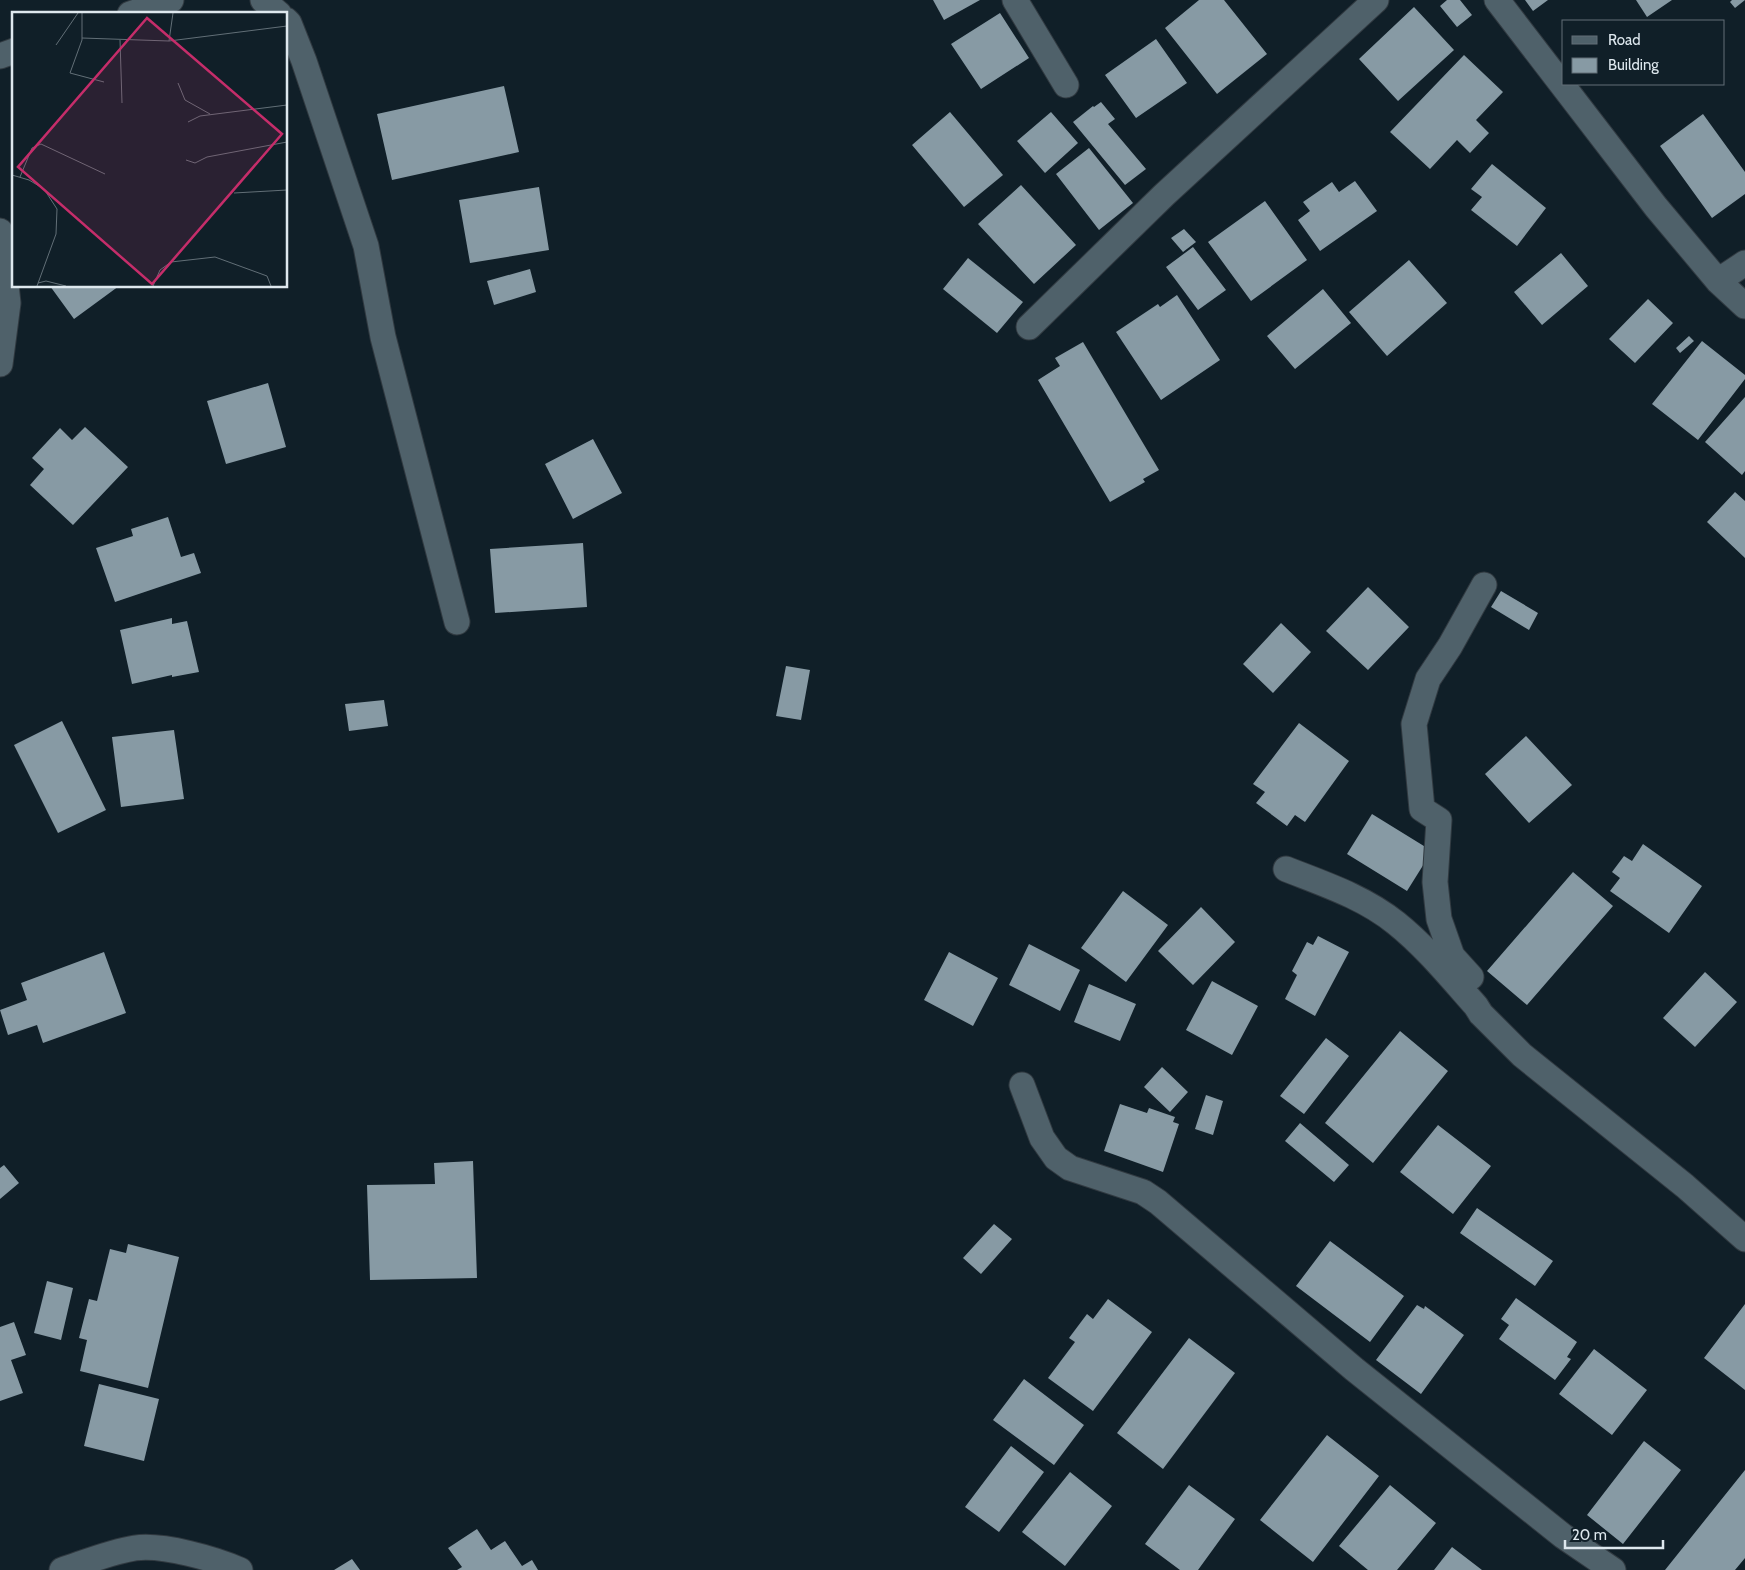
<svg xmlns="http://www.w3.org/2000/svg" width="1745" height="1570" font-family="Cabin,sans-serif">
<rect width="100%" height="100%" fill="#101f28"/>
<path fill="#879aa4" d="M933,0H980L944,20Z
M1199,0H1224L1267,54L1217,94L1165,28Z
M1447,0H1460L1472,15L1457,27L1440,6Z
M1525,0H1548L1533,11Z
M1636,0H1672L1647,17Z
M1732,0H1745L1735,8L1730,2Z
M1414,7L1454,50L1398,101L1359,59Z
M1000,13L1029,58L981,89L951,44Z
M1156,39L1187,83L1136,118L1105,75Z
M1464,55L1503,92L1476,120L1489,133L1470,153L1457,140L1430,169L1390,132Z
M504,86L519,152L392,180L377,114Z
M1101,102L1115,119L1108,124L1146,169L1125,185L1073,122L1093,106L1094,107Z
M950,112L1003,175L964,207L912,145Z
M1051,112L1078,143L1045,173L1017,141Z
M1703,114L1745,172V194L1712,218L1660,146Z
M1089,148L1133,203L1099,230L1056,174Z
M1492,164L1546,208L1517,246L1471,210L1482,197L1471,189Z
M1355,181L1377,211L1320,251L1298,220L1310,211L1303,202L1332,182L1339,192Z
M1021,185L1076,245L1034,284L978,224Z
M539,187L549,250L470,263L459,200Z
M1265,201L1307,260L1251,301L1208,242Z
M1184,229L1196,242L1183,252L1171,238Z
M1193,247L1226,290L1198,310L1166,267Z
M1561,253L1588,286L1542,325L1514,292Z
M968,258L1023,302L997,333L943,289Z
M1409,260L1447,303L1387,356L1349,312Z
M530,269L536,292L494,305L487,281Z
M50,286H119L74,319Z
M1323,289L1351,323L1295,369L1267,336Z
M1177,295L1220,360L1161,400L1116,332L1158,304L1160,307Z
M1648,299L1673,323L1635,363L1609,339Z
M1689,336L1694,341L1680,353L1676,348Z
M1702,341L1745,375V379L1698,440L1652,404Z
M1083,342L1159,470L1143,479L1145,482L1110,502L1038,380L1060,366L1055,358Z
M268,383L286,447L226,464L207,401Z
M1745,397V471L1742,475L1705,442Z
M85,427L128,467L73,525L30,485L44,469L32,458L60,428L72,440Z
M593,439L622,493L573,519L545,464Z
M1735,492L1745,501V558L1707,522Z
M168,517L181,557L194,553L201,573L115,602L96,548L133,536L131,529Z
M583,543L587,607L495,613L490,549Z
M1368,587L1409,627L1368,670L1326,631Z
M1501,591L1538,613L1529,630L1491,607Z
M172,618V624L187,621L199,672L172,677V675L132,684L120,630Z
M1281,623L1311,652L1273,693L1243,664Z
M786,666L810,670L801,720L776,716Z
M384,700L388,726L349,731L345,704Z
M62,721L106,810L58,833L14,745Z
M1299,723L1349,761L1305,822L1295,815L1287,826L1256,803L1265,792L1253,784Z
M174,730L184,799L121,807L112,737Z
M1526,736L1572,785L1529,823L1485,774Z
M1372,814L1432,851L1407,891L1347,854Z
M1643,844L1702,886L1669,933L1610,891L1620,878L1612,872L1624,856L1632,861Z
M1573,872L1613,906L1527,1005L1487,971Z
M1123,891L1168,925L1126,982L1081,948Z
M1201,907L1235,942L1193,985L1158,951Z
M1318,936L1349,952L1315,1016L1285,999L1297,975L1292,971L1307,942L1313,945Z
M1029,944L1080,970L1060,1011L1009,985Z
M104,952L126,1013L43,1043L37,1025L8,1035L0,1010L27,1000L21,983Z
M949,952L998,978L973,1026L924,1000Z
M1705,972L1737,1002L1695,1047L1663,1018Z
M1212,981L1258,1006L1232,1055L1186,1030Z
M1089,984L1136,1004L1120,1041L1074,1022Z
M1400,1031L1448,1071L1373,1163L1325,1123Z
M1326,1038L1349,1056L1304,1114L1280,1096Z
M1162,1067L1188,1092L1170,1112L1144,1087Z
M1206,1095L1223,1101L1213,1135L1195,1129Z
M1120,1104L1147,1113L1149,1108L1175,1117L1173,1122L1179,1124L1163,1172L1104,1151Z
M1300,1123L1349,1165L1334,1182L1285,1141Z
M1438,1125L1491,1166L1453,1214L1400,1172Z
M473,1161L477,1278L370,1280L367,1185L435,1184L434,1163Z
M4,1165L19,1183L0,1199V1168Z
M1477,1208L1553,1261L1535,1286L1460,1233Z
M994,1224L1012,1239L981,1274L963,1258Z
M1330,1241L1404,1296L1370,1342L1296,1286Z
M128,1244L179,1257L148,1388L80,1371L87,1340L79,1338L89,1299L97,1301L110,1249L126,1253Z
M47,1281L73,1288L61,1340L34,1333Z
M1516,1298L1577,1342L1567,1357L1571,1359L1555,1380L1499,1339L1509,1325L1501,1319Z
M1108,1299L1152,1332L1093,1411L1048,1378L1075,1342L1069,1338L1087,1314L1093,1319Z
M1745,1304V1390L1704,1358Z
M1417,1305L1424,1309L1425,1306L1464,1335L1421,1394L1376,1360Z
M14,1322L26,1355L11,1360L23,1393L0,1401V1327Z
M1189,1338L1235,1373L1163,1469L1117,1433Z
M1594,1349L1647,1390L1612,1435L1559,1394Z
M1024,1379L1084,1425L1054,1465L993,1420Z
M99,1384L159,1399L144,1461L84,1446Z
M1327,1435L1379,1476L1313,1562L1260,1520Z
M1644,1441L1681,1470L1623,1544L1587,1515Z
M1011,1446L1044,1472L999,1532L965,1507Z
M1745,1470V1558L1735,1570H1665Z
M1070,1472L1112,1506L1065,1566L1022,1532Z
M1189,1485L1235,1519L1198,1570H1180L1145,1544Z
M1390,1485L1436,1523L1397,1570H1368L1339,1546Z
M477,1529L491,1550L505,1541L522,1566L532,1560L538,1570H457L462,1567L448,1548Z
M1452,1547L1482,1570H1434Z
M352,1559L360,1570H334Z"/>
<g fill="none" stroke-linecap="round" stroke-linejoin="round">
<defs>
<path id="minor" d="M263,0L279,14
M1015,0L1066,85
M1497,0L1656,207L1718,281L1745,306
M130,14L171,0
M286,20L289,23L304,61L366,246L383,337L457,622
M0,56L14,51
M0,231L8,303L0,364
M1718,281L1745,263
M1029,327L1164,195L1376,0
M1286,869C1324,884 1364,897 1396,923C1426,947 1451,978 1476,1006L1481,1014L1522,1055L1685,1186L1745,1239
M1471,977L1452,956L1439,919L1435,882L1439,820L1422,809L1414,724L1428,679L1450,646L1484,585
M1022,1085L1042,1138L1056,1158L1070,1168L1143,1192L1158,1202L1354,1369L1563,1536L1613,1570
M62,1570C86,1562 110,1552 135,1548C163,1544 215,1559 240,1570"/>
</defs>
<use href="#minor" stroke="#313a41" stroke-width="27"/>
<use href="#minor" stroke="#4f616a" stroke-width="25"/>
</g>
<g transform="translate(12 12)">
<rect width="275" height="275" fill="#101f28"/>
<path fill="none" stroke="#626f77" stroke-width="1" d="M70,1V28L58,61L92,70M70,26L157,29L275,14M108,28L110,91M157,29L161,1M44,33L66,1M166,71L173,88L198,102M176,110L188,104L275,93M174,148L183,151L195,145L275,130M0,163L17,168L32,177L45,197L44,222L25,274M8,165L20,136L29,132L93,162M222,181L275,178M26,271L34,269L54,274M141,274L148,258L159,250L203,245L255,264L259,274"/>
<path fill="#c52d6a" fill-opacity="0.15" stroke="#c52d6a" stroke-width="2.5" d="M135,6L270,122L140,272L6,155Z"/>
<rect width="275" height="275" fill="none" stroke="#dee8ee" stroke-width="2.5"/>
</g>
<rect x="1562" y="20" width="162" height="65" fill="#101f28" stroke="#626f77"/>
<rect x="1572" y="36" width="25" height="8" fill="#4f616a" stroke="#626f77"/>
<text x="1608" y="45" font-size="15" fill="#dee8ee">Road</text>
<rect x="1572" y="58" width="25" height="15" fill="#879aa4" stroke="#626f77"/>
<text x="1608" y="70" font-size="15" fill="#dee8ee">Building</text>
<path d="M1565 1540v8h98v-8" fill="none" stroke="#dee8ee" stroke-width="2.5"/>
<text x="1572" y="1540" font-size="15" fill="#dee8ee" stroke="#101f28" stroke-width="4" paint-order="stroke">20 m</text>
</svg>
